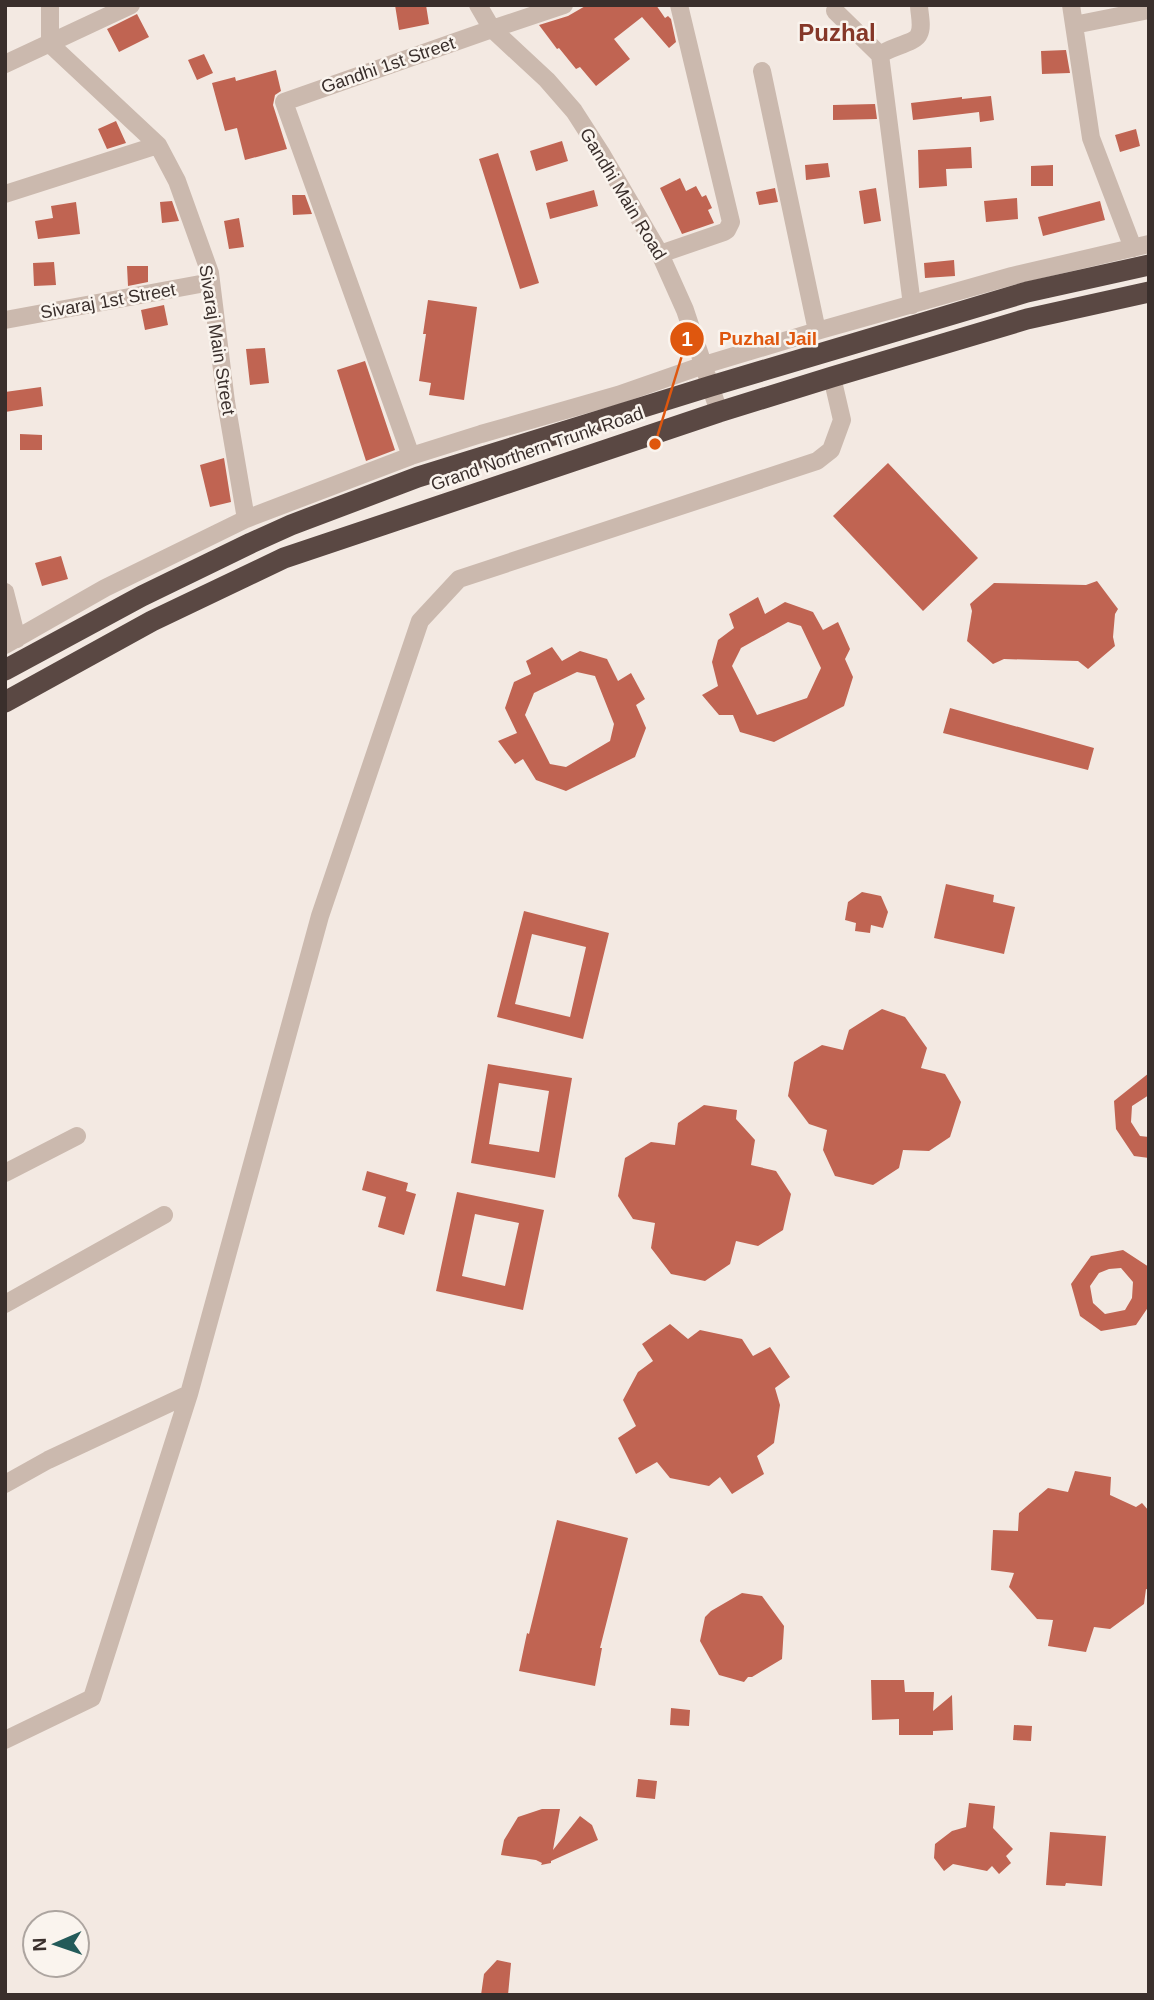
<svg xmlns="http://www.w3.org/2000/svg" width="1154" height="2000" font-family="Arial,sans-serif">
<rect width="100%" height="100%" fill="#f3e9e2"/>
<path fill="#c06452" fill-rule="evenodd" d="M395,5H426L429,24L399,30Z
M587,5H656L665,18L668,16L671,19L676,42L669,48L642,17L614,39L630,59L596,86L580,67L576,69L559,48L557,49L539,25L568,16Z
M137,14L149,37L119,52L107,29Z
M1066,50L1070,73L1042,74L1041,51Z
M204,54L213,73L197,80L188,60Z
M276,70L281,91L275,95L273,105L287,149L245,160L237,128L225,131L212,83L235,77L236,81Z
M991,96L994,120L980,122L979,112L913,120L911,103L962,97V99Z
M875,104L877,119L833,120V105Z
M116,121L126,143L107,149L98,129Z
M1136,129L1140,146L1120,152L1115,135Z
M562,141L568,161L536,171L530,151Z
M971,147L972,168L946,169L947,186L919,188L918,150Z
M498,153L539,283L520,289L479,159Z
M828,163L830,177L806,180L805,165Z
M1053,165V186H1031V166Z
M680,178L686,191L696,186L702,197L706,195L712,208L708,210L714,223L682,234L660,188Z
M775,188L778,202L759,205L756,192Z
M876,188L881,221L864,224L859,191Z
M594,190L598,206L550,219L546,203Z
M292,195H305L312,214L293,215Z
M1017,198L1018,219L986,222L984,201Z
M172,201L179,221L162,223L160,202Z
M1100,201L1105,220L1043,236L1038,217Z
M76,202L80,234L38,239L35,221L53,218L51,206Z
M239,218L244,247L229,249L224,221Z
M954,260L955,276L925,278L924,263Z
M54,262L56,285L34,286L33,263Z
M127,266H148V282L128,286Z
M428,300L477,307L464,400L429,395L431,383L419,381L426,334H423Z
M164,305L168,325L145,330L141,310Z
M265,348L269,383L250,385L246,349Z
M365,361L395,450L366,461L337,370Z
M41,387L43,406L5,412V392Z
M20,434L42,435V450H20Z
M224,458L231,502L210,507L200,465Z
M888,463L978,558L923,611L833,516Z
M61,556L68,579L42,586L35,563Z
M1097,581L1118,609L1115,614L1113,637L1115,646L1088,669L1078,661L1004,659L993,664L967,641L972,611L970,604L994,583L1086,585Z
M758,597L765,614L785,602L813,612L823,630L838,622L850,649L845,659L853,677L844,706L774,742L740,732L733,715H719L702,695L718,686L712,662L718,640L734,628L729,614ZM788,622L801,626L821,668L807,698L757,715L732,666L741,648Z
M552,647L562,661L580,651L607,659L618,681L631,673L645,699L636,705L646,728L635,757L566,791L536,780L523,759L515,764L498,741L517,733L505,708L514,682L531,674L526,661ZM577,672L595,676L614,724L610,741L566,767L550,764L525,715L534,693Z
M950,708L1094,748L1088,770L943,733Z
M946,884L994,895L993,902L1015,907L1004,954L934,938Z
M862,892L881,896L888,912L883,928L871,925L870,933L855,931L856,923L845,920L848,902Z
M524,911L609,933L583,1039L497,1017ZM532,934L586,947L570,1017L515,1004Z
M882,1009L905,1017L927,1048L921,1068L945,1074L961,1102L950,1137L929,1151L903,1150L899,1168L873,1185L835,1176L823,1150L827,1130L809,1124L788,1096L794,1062L822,1045L843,1050L849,1030Z
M488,1064L572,1078L555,1178L471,1163ZM499,1083L549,1091L539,1152L489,1144Z
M1149,1073V1095L1132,1106L1131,1122L1140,1136L1149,1137V1158L1134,1156L1116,1129L1114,1101Z
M704,1105L737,1110L736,1119L755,1140L751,1165L776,1171L791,1194L783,1230L758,1246L736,1241L730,1264L705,1281L671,1274L651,1248L655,1223L633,1219L618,1196L625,1158L651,1142L675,1145L678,1123Z
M367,1171L408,1183L406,1191L416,1194L404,1235L378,1227L386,1197L362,1190Z
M457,1192L544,1210L523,1310L436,1291ZM475,1214L519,1223L505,1286L462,1276Z
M1123,1250L1149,1267V1306L1136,1325L1101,1331L1080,1316L1071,1284L1091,1256ZM1121,1268L1133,1282L1132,1298L1125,1310L1105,1314L1093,1303L1090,1286L1099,1273L1109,1269Z
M670,1324L688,1339L700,1330L742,1339L753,1356L770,1347L790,1377L775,1388L780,1405L774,1443L757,1456L764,1474L732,1494L720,1477L709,1486L670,1478L657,1462L636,1474L618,1438L636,1426L623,1400L638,1372L653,1361L642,1344Z
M1075,1471L1111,1477L1110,1495L1136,1507L1142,1503L1149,1511V1590L1146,1589L1144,1604L1110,1629L1094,1627L1086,1652L1048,1646L1053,1620L1037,1619L1009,1587L1014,1573L991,1570L993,1530L1018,1531L1019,1513L1048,1488L1068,1492Z
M557,1520L628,1538L600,1648H602L595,1686L519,1671L527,1633L529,1634Z
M742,1593L762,1596L784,1626L782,1659L752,1677H748L744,1682L719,1675L700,1641L705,1617L711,1611Z
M871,1680H904L905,1692H934L933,1711L952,1695L953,1730L933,1731V1735H899V1719L872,1720Z
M671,1708L690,1710L689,1726L670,1725Z
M1014,1725L1032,1726L1031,1741L1013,1740Z
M638,1779L657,1781L655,1799L636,1797Z
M969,1803L995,1806L993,1828L1013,1849L1006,1856L1011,1863L999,1874L992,1866L987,1871L953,1864L944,1871L934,1858L935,1844L952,1831L966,1827Z
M542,1809H560L553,1850L580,1816L592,1825L598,1840L551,1861V1863L541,1865L542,1863L536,1860L501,1855L504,1840L518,1817Z
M1050,1832L1106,1836L1102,1886L1066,1883L1065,1886L1046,1885Z
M497,1960L511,1963L508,1995H481L484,1974Z"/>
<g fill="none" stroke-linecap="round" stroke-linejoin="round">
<path stroke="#cbb9ae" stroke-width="18" d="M50,5V44L158,145L177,181L210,273L226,402L246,519
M478,5L492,29L547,80L574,111L601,153L660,254L685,310L719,412
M1071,5L1091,138L1133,248
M835,11L880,55
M1074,25L1149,10
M5,64L131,5
M762,71L817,331
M5,194L158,145
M660,254L724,232L727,230L731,222L679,5
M912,305L880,55C889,47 916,43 919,34C923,26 919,13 919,5
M5,320L211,282
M411,456L284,102L492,29L564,5
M5,592L17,639
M5,645L105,588L246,519L411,456L481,434L618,395L704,365L817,331L1012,276L1149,244
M5,1173L77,1136
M5,1304L164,1215
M5,1484L48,1460L189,1394
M5,1740L92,1698L189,1394L320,916L420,621L459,579L817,461L831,450L842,420L832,377"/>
<path stroke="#5a4843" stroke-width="21" d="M5,670L142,596L251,543L291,525L418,477L711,386L1027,292L1149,265
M5,702L152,621L284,558L719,412L832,377L1027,319L1149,292"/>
</g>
<g text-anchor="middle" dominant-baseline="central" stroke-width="5" stroke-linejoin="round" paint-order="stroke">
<g font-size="18" fill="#3a2f2c" stroke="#faf4ee">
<text transform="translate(388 65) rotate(-19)">Gandhi 1st Street</text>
<text transform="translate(623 194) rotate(59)">Gandhi Main Road</text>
<text transform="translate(108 301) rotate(-10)">Sivaraj 1st Street</text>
<text transform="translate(217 340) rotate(81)">Sivaraj Main Street</text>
<text transform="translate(537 449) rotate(-19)">Grand Northern Trunk Road</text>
</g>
<g font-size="24" font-weight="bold" fill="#853728" stroke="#faf4ee">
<text x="837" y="32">Puzhal</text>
</g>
</g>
<path fill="none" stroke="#df570e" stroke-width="2.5" d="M655 444L687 339"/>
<g fill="#df570e" stroke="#faf4ee" stroke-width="2.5">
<circle cx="655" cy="444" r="7"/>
<circle cx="687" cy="339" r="18"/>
</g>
<g font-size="21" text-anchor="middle" font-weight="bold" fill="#fff">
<text x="687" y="346">1</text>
</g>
<g font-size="19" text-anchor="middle" font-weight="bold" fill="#df570e" stroke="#faf4ee" stroke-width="5" stroke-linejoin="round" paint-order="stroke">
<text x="768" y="345">Puzhal Jail</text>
</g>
<rect width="1154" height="2000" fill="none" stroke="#3a2f2c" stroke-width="14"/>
<g transform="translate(56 1944) rotate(268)"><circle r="33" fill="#faf4ee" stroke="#ada5a0" stroke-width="2"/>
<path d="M0-5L12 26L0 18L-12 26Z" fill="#235a59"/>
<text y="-10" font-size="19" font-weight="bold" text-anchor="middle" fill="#3a2f2c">N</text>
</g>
</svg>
